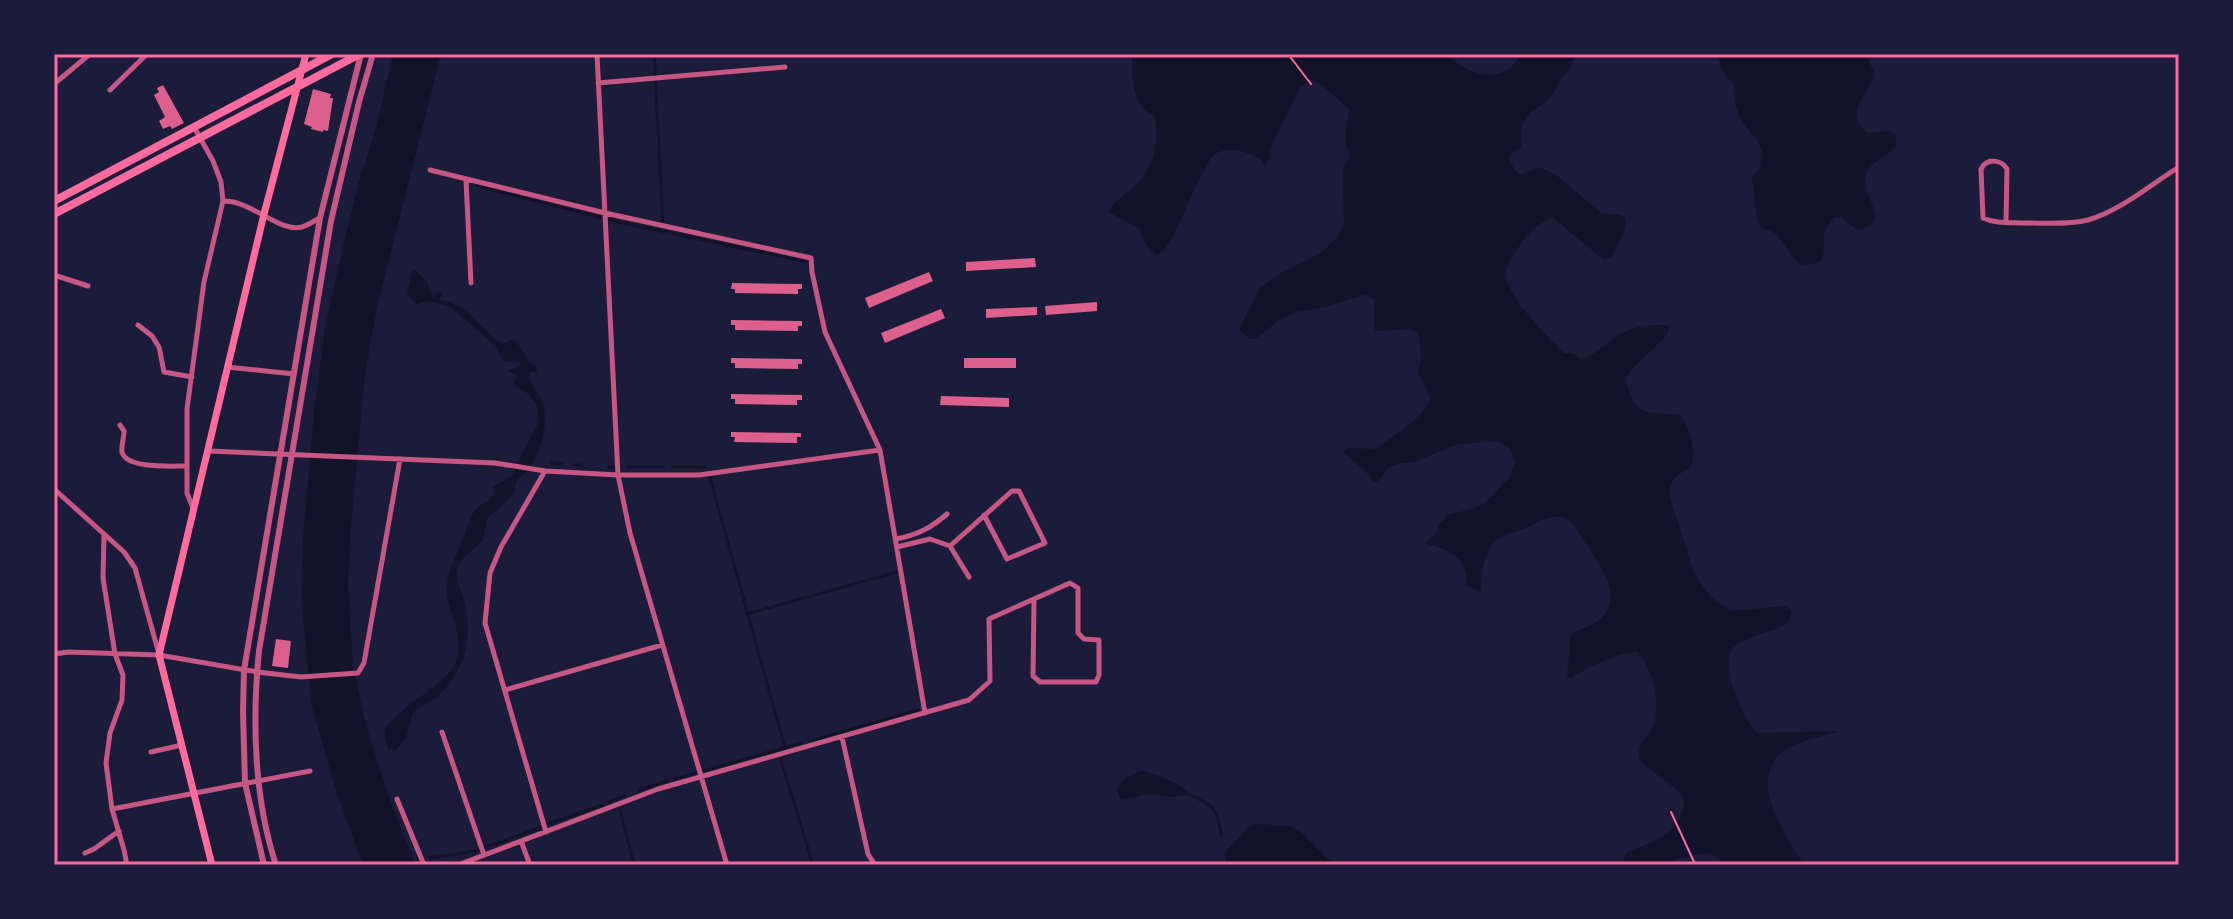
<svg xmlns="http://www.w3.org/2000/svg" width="2233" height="919" font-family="Quicksand,sans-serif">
<rect width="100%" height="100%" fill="#1b1b3a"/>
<path fill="#12122b" d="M393,54H441L377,307L365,374L350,537L348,586L353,667L367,729L392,806L415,865H363L336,790L311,703L301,594L303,539L314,413L325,328L344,243L359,182L376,128Z
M1132,54H1447C1467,76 1505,87 1521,54H1575L1569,72L1561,78L1555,91L1545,103L1530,113L1525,120L1522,126L1521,147L1510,155L1509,161L1519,175L1539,167L1556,175L1600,212C1608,215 1619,213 1626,218C1627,233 1617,245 1611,258L1604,260L1557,221L1553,218C1538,223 1529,232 1520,245C1515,253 1507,263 1506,273C1505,296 1548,337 1564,353H1573L1580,359C1590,358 1594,353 1602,347C1621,331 1643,321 1669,326L1668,334L1630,371L1626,378C1633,419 1648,412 1680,415C1691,430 1695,446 1692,465C1679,477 1671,474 1669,495L1693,569C1701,587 1713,602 1731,611L1785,606L1791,611L1790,619L1785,625C1771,632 1743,638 1733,648C1718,663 1743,722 1758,733L1838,731C1821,738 1801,739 1785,750C1745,778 1785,835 1804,865H1727L1715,856L1707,853L1679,858L1664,865H1622L1626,853C1634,848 1642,847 1650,843C1670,835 1690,816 1682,794L1640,761C1634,742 1652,737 1655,720C1660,700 1652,666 1637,652C1619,651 1586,668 1571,678L1567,676L1571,634C1586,626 1601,625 1609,607C1617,587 1597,561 1587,545C1581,536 1575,523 1564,518C1550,512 1535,525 1523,529C1513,533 1498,535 1491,545C1481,562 1483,576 1480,592L1467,585C1467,554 1451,551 1424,543L1435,536L1440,523L1448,515L1475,508L1485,503L1509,478L1516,462L1510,449L1497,441L1461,444L1452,446L1414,462L1401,463L1389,467L1377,482H1374L1369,475L1345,453L1347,448L1378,449C1391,434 1428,418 1430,397L1418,372L1421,359L1419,334L1412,329L1376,331L1374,328V300L1366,294L1326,307L1294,312L1278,321L1255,339H1250L1239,329L1260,288L1279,274L1321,253L1338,236L1344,224L1343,173L1344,165L1350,157L1345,141L1349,109L1318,82L1312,80L1301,86L1299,90L1269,149L1270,159L1264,165L1261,159C1248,153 1228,144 1214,155C1209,159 1208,165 1204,171C1191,189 1174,250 1156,255L1146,244L1140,229L1109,212C1115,201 1121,197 1131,189C1154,171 1159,145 1155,117C1151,114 1147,112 1144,108C1131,95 1132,71 1132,54Z
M1717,54H1865L1875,74C1869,96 1842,109 1867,133L1890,131L1895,134L1897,146C1881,162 1858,164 1867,192C1870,201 1875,209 1876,218L1869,226L1858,230L1840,217H1834L1824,232L1823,259C1791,278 1792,245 1773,232C1771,230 1764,229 1761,228C1752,212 1758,194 1751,178L1759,170L1763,153L1758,141L1740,119L1735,101L1733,83L1724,73Z
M413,269L427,281L431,296L434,297L438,291L442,292L440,300C465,301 480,329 499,342L505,343L513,339L516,341L529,362L536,366L537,372H530L529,375C530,386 540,393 543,404C549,425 540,458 525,473C522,476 518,479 516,482C515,500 499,507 487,518L483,540C474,550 463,554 458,567C454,577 460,587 463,597C473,632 468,663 443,691C435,700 422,705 413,713L406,738L393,753L392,748L389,750C386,742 383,734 386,727C388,723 392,721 395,718C413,697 446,686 457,659C465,636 448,614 447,592C446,569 458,555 465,534C470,519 473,507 488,501L494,494L493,487L513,475L520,458L539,422L536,403L527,393L516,387L514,383L518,375L508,371L521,365L520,362L503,361L495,345L449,306L428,301L417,304L407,295Z
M1140,771C1153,772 1182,784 1190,794L1171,797L1149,794L1122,800L1119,797L1117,788L1123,780Z
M1262,824L1292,827L1301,832L1334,865L1278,863L1227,865L1225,856L1227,850L1251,825Z"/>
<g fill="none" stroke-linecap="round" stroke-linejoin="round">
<path stroke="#12122b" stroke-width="3" d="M654,54L663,224
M477,186L614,221L807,262
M552,463L562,464
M573,465H582
M608,467H613
M628,467H663
M672,467H704
M710,478L785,748
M747,614L897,572
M814,740L919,710
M781,760L813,865
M675,779L801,743
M639,790L667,781
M1186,793C1212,806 1216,804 1221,834
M609,802L624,796
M620,810L634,865
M548,824L602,805
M430,858L475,851L542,827"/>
</g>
<path fill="#dd5f8e" d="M163,85L184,123L172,129L170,126L163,129L159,121L165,117L154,95L159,92L157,88Z
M313,89L331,94L330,98H333L328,131L323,130V132L311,129L312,127L304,124Z
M1035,258L1036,267L966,271V262Z
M929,272L933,281L869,308L865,298Z
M732,283L802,284V289H798V294L735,293V289H731Z
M1097,302V311L1046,315L1045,306Z
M1037,307V315L986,318V309Z
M941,309L945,318L885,343L881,333Z
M731,320L802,321V326H798V331L735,330V325H731Z
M731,358L802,359V364H798V369L735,368V363H731Z
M964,358H1016V368H964Z
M731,394L802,395V400H797V405L735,404V399H731Z
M941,396L1009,398V407L940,405Z
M731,432L801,433V437H797V443L734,442L735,437H731Z
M276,639L291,641L288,668L272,666Z"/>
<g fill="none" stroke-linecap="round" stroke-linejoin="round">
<path stroke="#ff6b9d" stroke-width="2" d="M1288,54L1311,84
M1671,812L1695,864"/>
<path stroke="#c65784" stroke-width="5" d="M597,54L618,475L630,533L727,865
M598,83L785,67
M54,84L90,54
M110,90L147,54
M430,170L605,213L811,258L812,272L825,332L880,450L925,713
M466,180L471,283
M223,201C251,200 279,233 302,227C308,225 314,221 320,218
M2006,222L2007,169C2001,159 1987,158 1981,169L1983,218C1996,224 2011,222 2026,223C2045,223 2068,225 2088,220C2120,211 2150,185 2179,167
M54,275L88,286
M138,325L152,336L159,347L164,372L192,377
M227,367L294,374
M120,425L124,431C124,438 121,446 122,452C126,469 172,466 186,466
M209,451L495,463L545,471L618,475H699L880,450
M545,471L501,547L490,573L485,623L546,832
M54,489L124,552L135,568L159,654
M193,508L187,493V409L204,282L223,201L221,182L213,161L194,127
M104,535L103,578L115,654L123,675L122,700L110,733L106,763L112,809L124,850L127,865
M896,539C917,535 931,528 947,514
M950,546L969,577
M897,547L930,539L950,546L1012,491H1019L1045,543L1007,559L984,515
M54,654L68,652L159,655L257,672L301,677L358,673L364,663L400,459
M505,690L662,645
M442,732L484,855
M842,737L868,854L875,865
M151,752L182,745
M397,799L424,865
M112,809L310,771
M521,841L530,865
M85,853L94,849L119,831
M458,865L658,789L969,700L990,681L989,619L1070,583L1078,588V633L1084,639L1099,640V675L1096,682H1040L1033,676L1034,600"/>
<path stroke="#c65784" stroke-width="6" d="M264,865L245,783L243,712L244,670L320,218L361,54
M276,865C254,799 252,720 259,651L331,221L359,102L373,54"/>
<path stroke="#ff6b9d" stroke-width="7" d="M212,865L159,655L264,214L306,54"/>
<path stroke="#ff6b9d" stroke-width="8" d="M54,201L332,54
M54,214L360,54"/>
</g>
<rect width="2233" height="919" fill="none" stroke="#1b1b3a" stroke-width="112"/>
<rect x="56" y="56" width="2121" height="807" fill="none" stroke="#ff6b9d" stroke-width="3"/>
</svg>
